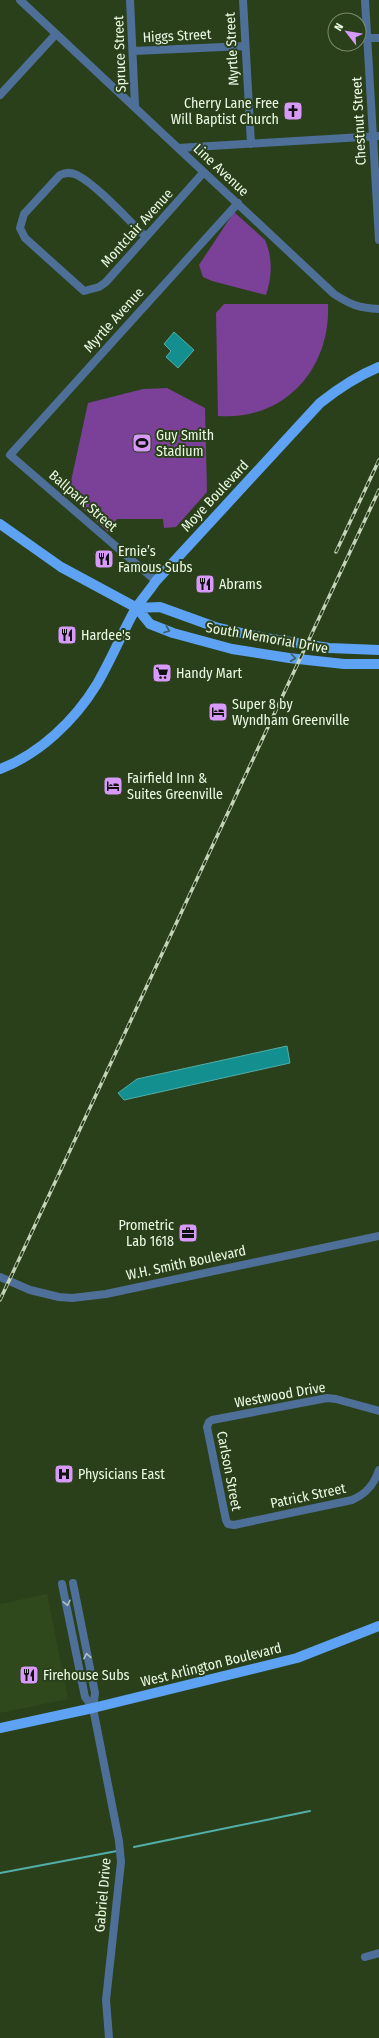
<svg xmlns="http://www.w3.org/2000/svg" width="379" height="2038" font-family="'Fira Sans Condensed',sans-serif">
<rect width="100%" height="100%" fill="#2a401b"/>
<path fill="#2f481c" d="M47,1594L68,1699L0,1713V1604Z"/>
<path fill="#7b4097" d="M234,212L265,240C273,259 272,276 266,295L212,281L203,277L199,265Z
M224,304H328C331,368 285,421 218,416L216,313Z
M167,388L205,408L207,492L176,527L164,528L163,519H117L108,532L68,495L88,403L143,389Z"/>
<path fill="#128f8e" stroke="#53afa8" d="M174,332L194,350L178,368L166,357L171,351L164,344Z
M287,1046L290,1063L124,1100L118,1093L137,1079Z"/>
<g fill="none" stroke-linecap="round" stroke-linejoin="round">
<path stroke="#53afa8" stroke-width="2" d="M134,1847L310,1811
M0,1873L117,1851"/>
<path stroke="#4e6f97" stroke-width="8" d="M20,0L334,294C351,305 359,308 379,309
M130,0L135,106
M243,0L251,144
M365,0L379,240
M367,38H379
M134,51L245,46
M0,95L56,34
M178,148L379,136
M146,237C129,221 97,185 77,175C71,172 66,172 60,175L24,214L20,228L25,238L84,291L99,287L106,282L203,173
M156,581L10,455L238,203
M0,1277L30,1290L59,1297L72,1298L106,1294L379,1236
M379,1411L336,1399L327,1398L212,1420L209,1422L207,1427L226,1520L228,1524L234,1525L352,1500C366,1494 374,1485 379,1470
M73,1583L95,1693L93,1708L119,1841L121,1862L106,2000L109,2038
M62,1584L85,1697L93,1708
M365,1957L379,1953"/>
<path stroke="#5da2f3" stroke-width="10" d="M0,524L61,567L137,608L150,624L173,633L232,649L289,658L344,664H379
M137,608L160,607L218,628L265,638L329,648L379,650
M0,769C40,754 75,720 97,684C111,660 122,633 136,608C142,599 150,590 156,581L320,403C339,388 357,376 379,367
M0,1728L93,1708L297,1658L379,1626"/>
<defs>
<path id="rail" d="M336,552L379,460
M0,1300L379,490"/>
</defs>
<use href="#rail" stroke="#c4d3ba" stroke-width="3.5"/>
<use href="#rail" stroke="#2a401b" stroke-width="2" stroke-dasharray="6" stroke-linecap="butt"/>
</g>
<defs><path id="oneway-chevron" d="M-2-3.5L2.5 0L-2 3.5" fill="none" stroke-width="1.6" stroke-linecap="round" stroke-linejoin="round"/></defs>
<g stroke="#395d5c">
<use href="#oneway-chevron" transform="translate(167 630) rotate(21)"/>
<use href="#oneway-chevron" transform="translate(293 658) rotate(7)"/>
</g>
<g stroke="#adc2c5">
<use href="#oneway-chevron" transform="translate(67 1603) rotate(77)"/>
<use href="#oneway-chevron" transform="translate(87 1656) rotate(-101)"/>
</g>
<defs>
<symbol id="church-square" viewBox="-11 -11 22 22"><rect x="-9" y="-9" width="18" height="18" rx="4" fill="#d89af8" stroke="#2a401b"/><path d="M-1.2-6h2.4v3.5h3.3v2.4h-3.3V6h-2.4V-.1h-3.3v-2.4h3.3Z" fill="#111"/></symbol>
<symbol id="stadium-square" viewBox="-11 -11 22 22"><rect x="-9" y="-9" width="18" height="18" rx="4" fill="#d89af8" stroke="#2a401b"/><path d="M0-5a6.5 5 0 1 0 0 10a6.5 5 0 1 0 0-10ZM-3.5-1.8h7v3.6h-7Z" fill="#111"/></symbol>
<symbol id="restaurant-square" viewBox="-11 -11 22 22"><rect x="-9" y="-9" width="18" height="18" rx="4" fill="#d89af8" stroke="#2a401b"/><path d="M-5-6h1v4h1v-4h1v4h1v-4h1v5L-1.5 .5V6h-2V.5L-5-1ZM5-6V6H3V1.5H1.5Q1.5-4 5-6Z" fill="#111"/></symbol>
<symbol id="supermarket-square" viewBox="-11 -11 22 22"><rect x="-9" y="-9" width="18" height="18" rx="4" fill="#d89af8" stroke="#2a401b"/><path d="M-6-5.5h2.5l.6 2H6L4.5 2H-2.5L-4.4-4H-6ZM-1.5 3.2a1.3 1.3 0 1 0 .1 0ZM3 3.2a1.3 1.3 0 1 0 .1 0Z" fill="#111"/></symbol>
<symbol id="hotel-square" viewBox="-11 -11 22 22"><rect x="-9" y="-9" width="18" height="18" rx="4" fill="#d89af8" stroke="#2a401b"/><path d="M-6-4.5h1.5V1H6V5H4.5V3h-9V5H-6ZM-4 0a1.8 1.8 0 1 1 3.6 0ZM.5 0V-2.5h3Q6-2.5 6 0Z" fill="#111"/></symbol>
<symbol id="office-square" viewBox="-11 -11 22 22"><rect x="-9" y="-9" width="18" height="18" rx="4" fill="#d89af8" stroke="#2a401b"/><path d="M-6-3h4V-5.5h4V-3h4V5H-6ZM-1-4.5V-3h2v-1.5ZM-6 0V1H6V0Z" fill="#111"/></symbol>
<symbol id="hospital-square" viewBox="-11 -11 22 22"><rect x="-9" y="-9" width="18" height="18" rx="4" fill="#d89af8" stroke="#2a401b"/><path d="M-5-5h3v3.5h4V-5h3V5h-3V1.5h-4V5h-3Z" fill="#111"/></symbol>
</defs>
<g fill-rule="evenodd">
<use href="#church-square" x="282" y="100" width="22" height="22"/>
<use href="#stadium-square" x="131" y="432" width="22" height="22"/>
<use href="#restaurant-square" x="93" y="548" width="22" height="22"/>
<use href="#restaurant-square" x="194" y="573" width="22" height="22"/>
<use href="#restaurant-square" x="56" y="624" width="22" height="22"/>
<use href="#supermarket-square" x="151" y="662" width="22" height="22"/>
<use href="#hotel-square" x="207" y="701" width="22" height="22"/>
<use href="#hotel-square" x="102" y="775" width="22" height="22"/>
<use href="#office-square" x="177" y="1222" width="22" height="22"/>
<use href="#hospital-square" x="53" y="1463" width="22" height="22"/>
<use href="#restaurant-square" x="18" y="1664" width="22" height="22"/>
</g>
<g text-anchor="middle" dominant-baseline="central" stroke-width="4" stroke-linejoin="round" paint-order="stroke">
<g font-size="14" fill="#ecfae4" stroke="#2a401b">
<text transform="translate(177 36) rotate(-3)">Higgs Street</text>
<text transform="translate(232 49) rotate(-93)">Myrtle Street</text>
<text transform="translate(120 54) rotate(-92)">Spruce Street</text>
<text transform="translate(359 121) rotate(-93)">Chestnut Street</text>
<text transform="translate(221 170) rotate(43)">Line Avenue</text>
<text transform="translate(137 228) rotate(-48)">Montclair Avenue</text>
<text transform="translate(114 320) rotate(-48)">Myrtle Avenue</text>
<text transform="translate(215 496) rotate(-47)">Moye Boulevard</text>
<text transform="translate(83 501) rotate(41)">Ballpark Street</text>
<text transform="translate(267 638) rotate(10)">South Memorial Drive</text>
<text transform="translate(186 1263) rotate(-12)">W.H. Smith Boulevard</text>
<text transform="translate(280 1395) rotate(-10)">Westwood Drive</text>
<text transform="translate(229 1471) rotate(79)">Carlson Street</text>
<text transform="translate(308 1496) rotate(-12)">Patrick Street</text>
<text transform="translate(211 1665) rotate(-14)">West Arlington Boulevard</text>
<text transform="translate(103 1895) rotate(-85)">Gabriel Drive</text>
</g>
<g font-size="14" fill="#ecfae4" stroke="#2a401b" text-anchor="start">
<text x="279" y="103" text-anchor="end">Cherry Lane Free<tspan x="279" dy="16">Will Baptist Church</tspan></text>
<text x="156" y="435">Guy Smith<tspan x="156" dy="16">Stadium</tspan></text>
<text x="118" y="551">Ernie’s<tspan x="118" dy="16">Famous Subs</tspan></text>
<text x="219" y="584">Abrams</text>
<text x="81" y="635">Hardee's</text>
<text x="176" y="673">Handy Mart</text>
<text x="232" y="704">Super 8 by<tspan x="232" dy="16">Wyndham Greenville</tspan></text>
<text x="127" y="778">Fairfield Inn &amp;<tspan x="127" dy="16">Suites Greenville</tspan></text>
<text x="174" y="1225" text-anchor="end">Prometric<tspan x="174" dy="16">Lab 1618</tspan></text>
<text x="78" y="1474">Physicians East</text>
<text x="43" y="1675">Firehouse Subs</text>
</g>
</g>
<g transform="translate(347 32) rotate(301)"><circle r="19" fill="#2a401b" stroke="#788a6b"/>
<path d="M0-3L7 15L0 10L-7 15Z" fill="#d89af8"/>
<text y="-6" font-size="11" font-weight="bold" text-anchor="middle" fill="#ecfae4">N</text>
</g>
</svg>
